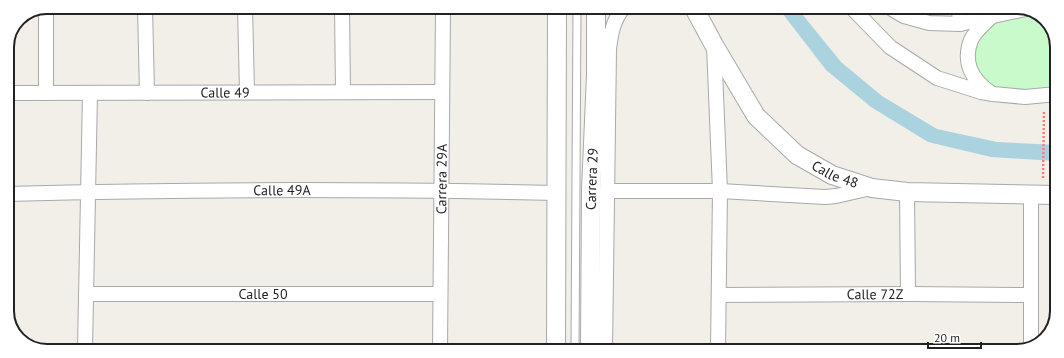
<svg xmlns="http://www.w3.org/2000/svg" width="1064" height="358" font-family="'PT Sans',sans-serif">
<rect width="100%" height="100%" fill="#f2efe9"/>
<path fill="#c8facc" d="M1030,9L1049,22L1057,44V94L1044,96L980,85L971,40L980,27Z"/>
<path fill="#aad3df" d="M779,9H798L841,62L882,96L937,129L997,142L1056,145V161L991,157L928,142L871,107L826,70Z"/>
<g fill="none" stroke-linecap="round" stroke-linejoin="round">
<defs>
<path id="service" d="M575,350L577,8"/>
<g id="minor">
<path d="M145,7L147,93"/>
<path d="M245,7L247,92"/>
<path d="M342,8L343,92"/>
<path d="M853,9L890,47L937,78L981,92L993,94L1025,97L1057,94"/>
<path d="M892,9L904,16L929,23L960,24L993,16L1026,9"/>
<path d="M959,9L960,24"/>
<path d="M991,17C984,24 975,31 971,40C962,63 973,81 991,93"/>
<path d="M714,46L720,191L718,350"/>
<path id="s1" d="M7,93L442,92"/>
<path d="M46,93V7"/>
<path d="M607,191H720L825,197L836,196L871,188"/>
<path d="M907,192L908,294"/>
<path id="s2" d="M7,194C190,189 374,189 557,193"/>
<path id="s3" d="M86,294H440"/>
<path id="s4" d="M719,295L908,294L1031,295"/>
<path d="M1031,346V194"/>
<path d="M85,349L90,93"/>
<path id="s5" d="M440,350L443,8"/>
<path d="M605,350L609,49C611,33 613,21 623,8"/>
</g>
<g id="tertiary">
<path id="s6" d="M694,8L714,45L756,116L797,155L832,175L872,188L907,192L1056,195"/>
<path d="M556,350L557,8"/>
<path id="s7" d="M590,350L591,190L596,75V8"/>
</g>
</defs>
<use href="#service" stroke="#a9a9a9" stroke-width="9"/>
<use href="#minor" stroke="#a9a9a9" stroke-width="16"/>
<use href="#tertiary" stroke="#a9a9a9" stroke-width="20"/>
<path stroke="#fa8072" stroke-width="2.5" stroke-dasharray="2 2" stroke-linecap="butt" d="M1043,178L1044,111"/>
<use href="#service" stroke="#fff" stroke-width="7"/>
<use href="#minor" stroke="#fff" stroke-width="14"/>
<use href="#tertiary" stroke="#fff" stroke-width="18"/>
</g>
<g text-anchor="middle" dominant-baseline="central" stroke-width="3" stroke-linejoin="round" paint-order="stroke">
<g font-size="14" fill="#222" stroke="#fff">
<text stroke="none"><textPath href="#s1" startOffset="218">Calle 49</textPath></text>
<text stroke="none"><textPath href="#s6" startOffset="224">Calle 48</textPath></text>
<text stroke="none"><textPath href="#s5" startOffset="171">Carrera 29A</textPath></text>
<text stroke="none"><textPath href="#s7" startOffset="171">Carrera 29</textPath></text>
<text stroke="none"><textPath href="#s2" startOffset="275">Calle 49A</textPath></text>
<text stroke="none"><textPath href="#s3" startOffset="177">Calle 50</textPath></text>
<text stroke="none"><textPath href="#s4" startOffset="156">Calle 72Z</textPath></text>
</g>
</g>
<path d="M0 0H1064V358H0ZM47 14H1017A33 33 0 0 1 1050 47V311A33 33 0 0 1 1017 344H47A33 33 0 0 1 14 311V47A33 33 0 0 1 47 14Z" fill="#fff" fill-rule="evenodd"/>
<path fill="none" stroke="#222" stroke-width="2" d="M47 14H1017A33 33 0 0 1 1050 47V311A33 33 0 0 1 1017 344H47A33 33 0 0 1 14 311V47A33 33 0 0 1 47 14Z"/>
<path d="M928 342v6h53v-6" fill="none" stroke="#222222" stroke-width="2"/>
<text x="934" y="342" font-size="12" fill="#222222" stroke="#ffffff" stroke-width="3" paint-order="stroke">20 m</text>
</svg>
